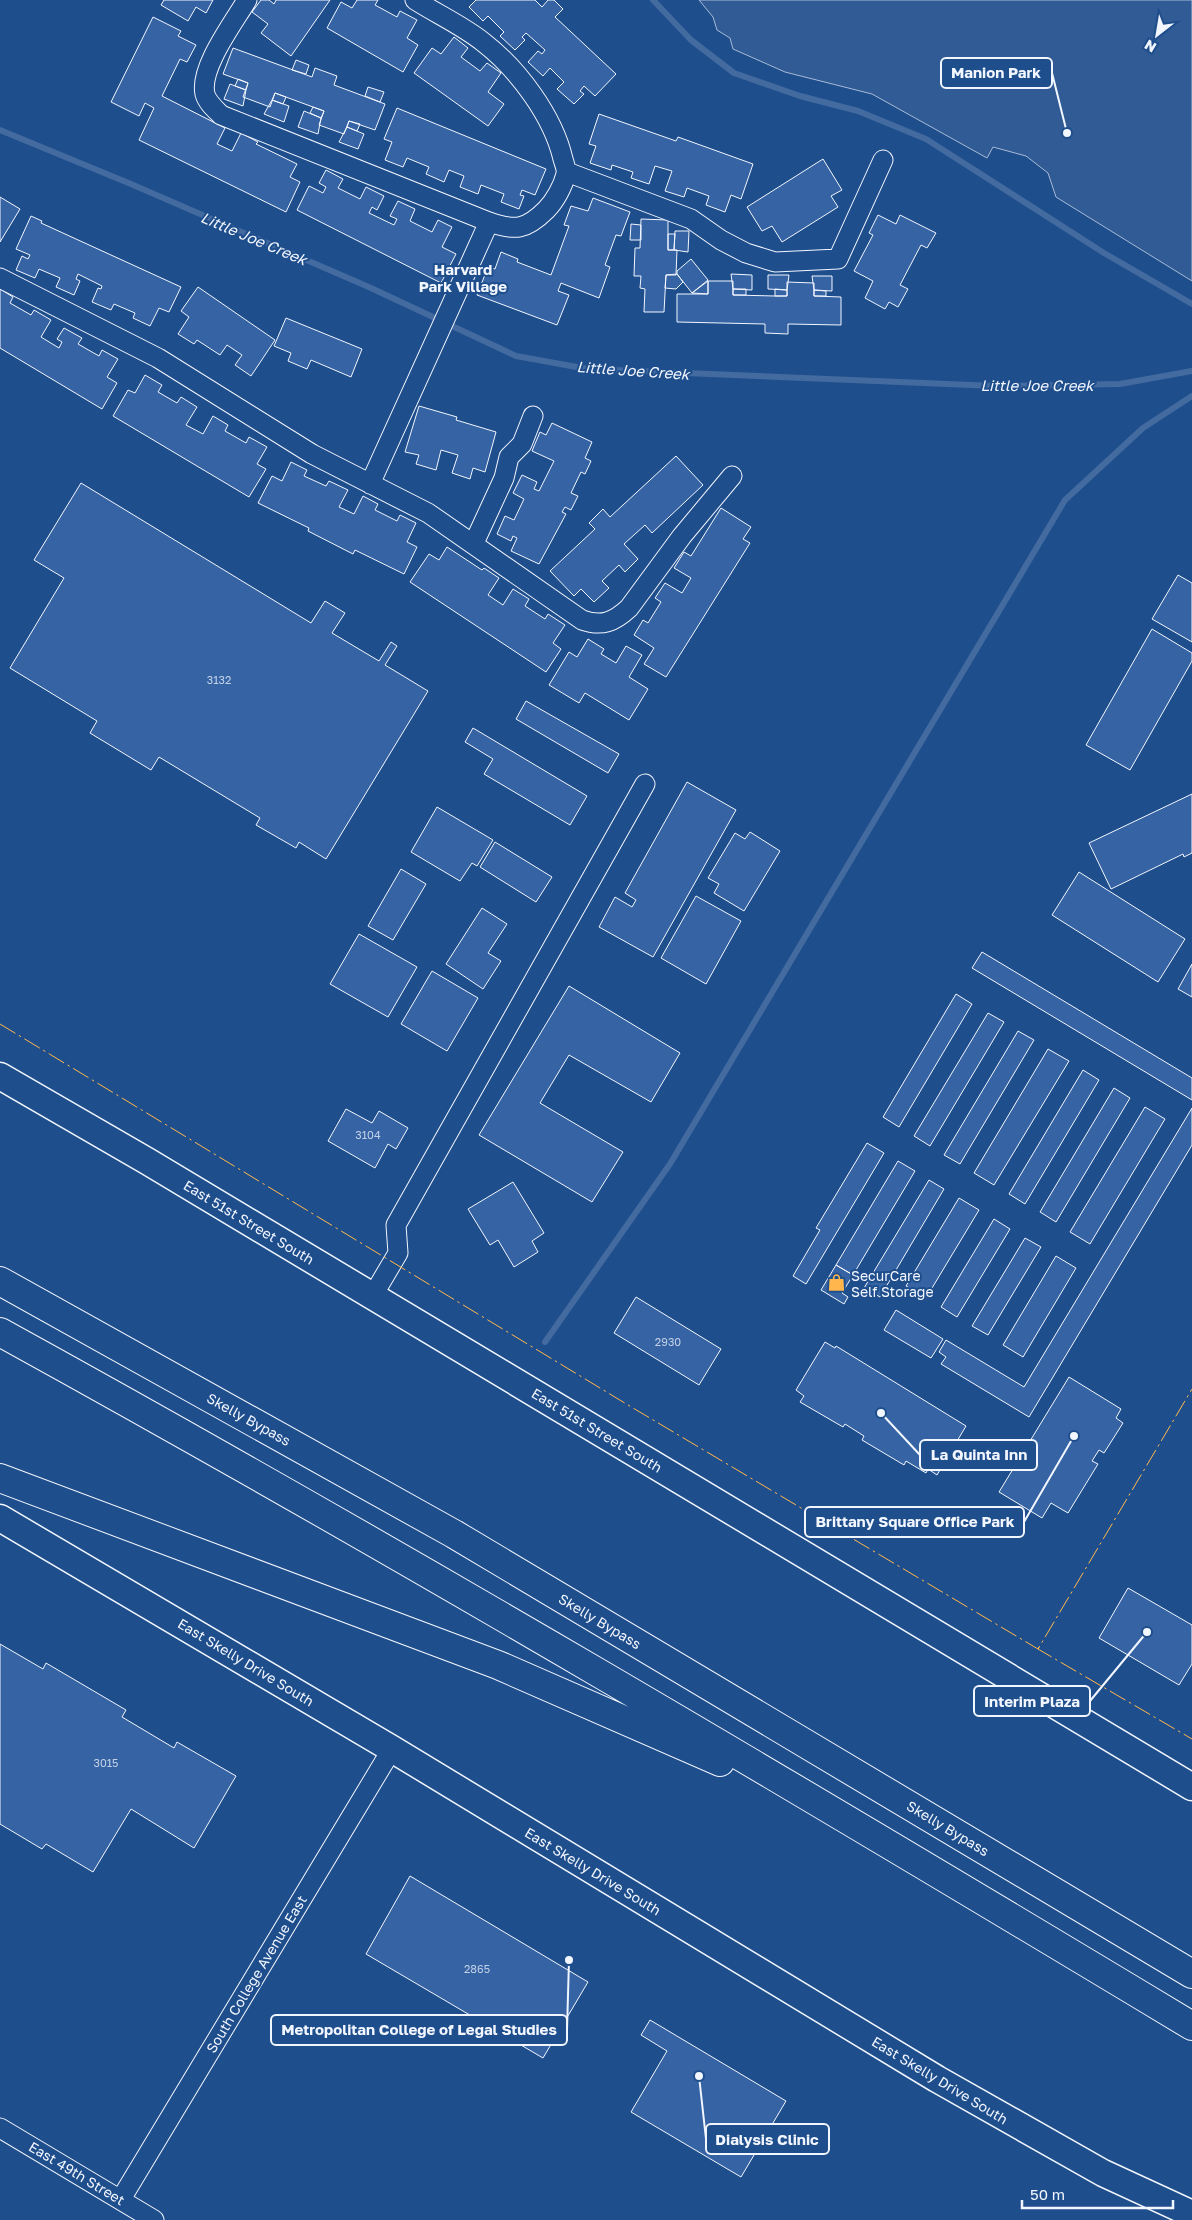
<svg xmlns="http://www.w3.org/2000/svg" width="1192" height="2220" font-family="'Golos Text',sans-serif">
<rect width="100%" height="100%" fill="#1f4e8c"/>
<path fill="#305b95" stroke="#a8bbd7" d="M699,0H1192V281L1056,197L1048,173L1026,156L993,147L987,158L872,94L785,72L733,49L730,38L717,30L713,17Z"/>
<g fill="none" stroke-linecap="round" stroke-linejoin="round">
<path stroke="#446ba0" stroke-width="6" d="M653,0L691,40L734,73L800,96L858,111L926,139L1104,253L1192,304
M0,130L131,184L371,288L516,356L588,369L995,386L1120,384L1192,371
M545,1342L670,1164L1065,500L1143,428L1192,396"/>
</g>
<path fill="#3563a3" stroke="#f2f6ff" d="M164,0H213L206,13L196,7L188,21L161,5Z
M261,0H269L274,4L276,0H330L291,56L261,33L268,24L252,12Z
M357,0H378L375,5L397,17L400,11L417,20L407,38L418,45L403,72L327,28L341,2L352,8Z
M476,0H535L542,7L548,0H554L563,9L555,17L616,74L595,96L584,86L580,91L584,94L574,104L557,89L564,82L550,68L543,76L528,62L538,51L542,54L545,50L526,33L522,37L525,40L515,50L500,36L504,32L488,16L483,21L469,7Z
M153,17L181,31L178,36L196,45L187,62L180,59L162,96L225,128L217,144L232,151L241,133L258,142L256,144L297,164L290,177L300,182L286,212L139,140L154,108L145,103L139,116L111,102Z
M454,37L468,48L461,57L480,71L487,63L501,73L488,92L504,104L488,126L414,73L432,48L441,54Z
M233,48L312,77L315,68L337,76L334,85L385,104L375,130L349,121L344,134L319,125L324,111L313,107L275,93L270,107L243,97L248,83L223,74Z
M296,60L309,65L306,74L292,70Z
M238,79L248,83L246,90L235,86Z
M230,84L246,90L243,106L224,99Z
M368,87L384,92L380,102L365,96Z
M275,93L286,97L283,104L272,100Z
M272,100L289,106L284,122L264,114Z
M313,107L324,111L321,118L310,113Z
M397,108L546,169L535,195L522,190L520,195L524,196L519,209L501,202L504,194L481,185L478,194L460,187L464,176L449,170L444,182L426,174L429,167L407,158L403,167L385,160L392,142L384,139Z
M304,111L321,118L318,134L298,127Z
M599,114L676,141L678,137L753,164L741,199L731,195L725,212L706,205L709,196L687,188L684,197L665,191L672,171L655,166L649,184L631,178L633,172L612,165L611,170L590,163L596,146L589,144Z
M349,121L360,124L357,131L347,127Z
M347,127L364,134L358,149L339,142Z
M823,159L842,190L831,196L838,207L782,242L772,226L762,231L747,207Z
M326,170L343,179L338,188L360,199L366,187L384,196L377,210L372,207L369,213L394,225L397,219L390,216L398,201L415,209L410,221L432,232L438,220L452,227L442,247L456,254L441,283L297,210L309,186L323,193L326,187L319,183Z
M0,197L20,209L0,242Z
M593,198L630,212L621,236L616,235L605,265L610,267L599,298L561,283L558,291L569,295L557,325L477,295L488,267L495,269L501,252L518,259L517,262L551,275L569,226L564,225L571,206L588,211Z
M878,215L896,224L900,215L936,233L927,248L921,245L900,285L908,289L898,307L889,302L885,309L865,298L873,281L854,271L873,235L869,233Z
M31,216L42,221L41,223L181,287L169,312L159,308L150,326L133,318L135,313L114,304L111,310L92,302L98,288L101,289L102,286L78,274L76,279L80,281L74,295L56,287L60,278L39,269L35,278L16,270L22,256L28,259L30,255L16,249Z
M641,219L668,220V250H677L676,275H666L664,312H644L645,289L640,288L641,276H634L635,248H640Z
M631,224L641,225V240H630Z
M675,231H689L688,252L674,250Z
M668,234H675L674,250H668Z
M691,259L708,280L692,293L677,274V271Z
M677,274L683,282L676,289L665,288L666,275Z
M731,274L752,275V290L733,289Z
M768,275H789L787,290L768,289Z
M812,276H832V291L814,290Z
M708,281V294L692,293Z
M708,281H733V295L775,296H787V282L814,283V296L841,297V325L788,324V334L765,333V324L677,322V294H708Z
M198,287L275,340L251,376L235,365L242,355L227,345L220,355L197,340L194,344L178,334L189,317L181,311Z
M0,289L13,297L10,303L31,315L34,310L51,320L41,337L59,348L62,342L57,339L64,328L82,338L78,344L99,356L102,350L118,359L107,377L117,383L102,409L0,348Z
M733,289H746V295H733Z
M775,289L787,290V296H775Z
M814,290L826,291V296H814Z
M286,318L362,349L351,377L311,360L307,369L288,361L291,353L274,346Z
M145,375L162,385L158,392L177,403L181,397L197,407L186,425L203,434L213,416L228,425L225,431L246,443L249,437L267,447L257,464L266,469L249,497L113,416L128,390L135,393Z
M419,406L457,417L456,420L496,432L485,472L473,468L470,479L452,473L458,455L441,450L436,470L416,464L419,455L405,452Z
M552,423L592,442L585,458L591,461L585,474L581,472L571,493L578,496L571,510L565,507L562,512L566,514L539,564L511,551L517,538L513,536L511,541L497,534L505,516L514,520L524,499L513,493L522,475L537,482L534,489L539,491L554,461L532,451L540,432L546,435Z
M676,456L703,485L652,533L645,525L624,544L638,559L625,572L619,565L602,581L609,588L594,602L581,589L574,596L550,571L595,529L589,523L603,509L610,517Z
M291,462L307,470L304,476L326,486L329,481L348,490L339,507L354,514L363,496L378,504L375,510L397,521L400,515L416,523L407,542L417,547L404,574L355,550L353,554L308,531L309,528L258,503L272,476L282,481Z
M81,483L311,623L325,601L345,613L332,633L379,661L391,642L397,646L385,665L428,691L326,859L299,842L296,848L256,825L260,818L159,757L151,770L90,733L97,721L10,668L64,578L34,560Z
M721,508L751,527L743,539L750,543L666,677L644,664L654,648L634,635L643,620L648,623L661,602L655,598L665,583L682,593L691,578L674,568L684,552L691,556Z
M447,547L482,570L484,568L499,578L488,595L503,605L513,589L529,599L525,606L545,619L548,614L565,625L553,643L561,649L546,672L410,582L429,554L439,560Z
M1178,575L1192,583V642L1152,619Z
M1152,629L1192,653V661L1130,770L1086,745Z
M588,639L604,649L601,654L616,663L626,646L642,655L629,677L648,689L629,720L585,693L579,703L549,685L569,652L577,657Z
M526,701L619,754L608,773L516,719Z
M473,728L587,796L570,825L484,774L493,759L465,742Z
M687,782L736,810L653,957L599,927L615,897L632,907L636,900L625,893Z
M1192,794V853L1184,857L1183,854L1111,889L1089,843Z
M437,807L493,840L477,866L472,863L460,881L411,852Z
M750,832L780,851L744,911L714,893L719,884L708,878L735,833L745,839Z
M495,842L552,877L536,902L480,867Z
M401,869L426,884L393,940L368,926Z
M1079,872L1185,939L1158,982L1052,915Z
M696,896L741,921L706,984L661,958Z
M482,908L507,924L488,953L501,961L483,989L446,964Z
M359,934L417,967L388,1017L330,984Z
M982,952L1192,1078V1100L972,968Z
M1192,964V997L1178,989Z
M432,971L478,998L447,1051L401,1024Z
M569,986L680,1053L651,1102L569,1055L540,1103L623,1152L592,1202L479,1135Z
M956,994L972,1004L899,1127L883,1117Z
M988,1013L1004,1022L930,1146L914,1136Z
M1018,1031L1034,1040L960,1164L944,1155Z
M1048,1049L1069,1061L994,1185L974,1173Z
M1083,1070L1099,1080L1025,1204L1009,1194Z
M1114,1088L1130,1098L1056,1222L1040,1212Z
M1145,1107L1165,1119L1090,1244L1070,1232Z
M1192,1108V1145L1029,1417L941,1364L946,1357L939,1352L946,1340L1024,1387Z
M346,1109L372,1123L379,1111L408,1128L396,1149L388,1144L375,1168L328,1141Z
M867,1143L884,1153L806,1284L793,1276L820,1230L816,1228Z
M898,1161L915,1171L853,1275L836,1265Z
M929,1180L944,1189L880,1297L864,1288Z
M513,1182L544,1233L532,1241L538,1252L514,1267L498,1240L490,1245L468,1209Z
M959,1198L979,1210L926,1298L906,1286Z
M994,1219L1010,1229L957,1317L941,1307Z
M1025,1238L1041,1247L988,1335L972,1326Z
M1056,1256L1076,1268L1023,1357L1003,1345Z
M836,1265L853,1275L842,1293L848,1297L844,1304L821,1290Z
M636,1297L721,1349L699,1385L614,1333Z
M896,1310L943,1339L931,1358L884,1330Z
M825,1342L835,1348L836,1346L966,1426L937,1475L928,1469L926,1473L906,1461L904,1465L862,1440L864,1436L845,1424L843,1427L800,1402L804,1396L796,1390Z
M1069,1377L1121,1409L1116,1418L1123,1423L1104,1453L1099,1450L1092,1461L1098,1464L1068,1513L1051,1503L1042,1518L999,1492Z
M1128,1588L1192,1625V1664L1179,1685L1099,1638Z
M0,1644L43,1669L46,1663L126,1710L122,1717L174,1748L177,1742L236,1776L194,1848L131,1809L93,1872L46,1844L42,1849L0,1824Z
M410,1876L588,1982L543,2058L366,1954Z
M650,2020L786,2101L741,2177L631,2112L667,2051L641,2035Z"/>
<g fill="none" stroke-linecap="round" stroke-linejoin="round">
<defs>
<path id="minor" d="M247,0C234,22 199,68 205,94C207,102 215,109 221,115L489,222C515,231 526,230 546,210C555,201 563,186 566,174C567,169 564,163 563,159C553,116 518,69 483,42C463,26 437,14 415,0
M567,172L691,219L721,240L746,253L775,262L838,259L883,160
M0,278L158,358L312,454L428,513L582,620C602,627 614,622 629,608L682,536L732,476
M370,484L489,222
M474,543L504,478L509,457L522,444L533,416
M372,1297L398,1253L396,1225L645,784
M0,2128L154,2220
M121,2199L392,1749"/>
<path id="secondary" d="M0,1076L147,1161L1192,1787
M0,1518L392,1749L937,2079L1103,2173L1192,2214"/>
<path id="motorway" d="M0,1281L454,1534L1192,1974
M0,1332C403,1554 798,1789 1192,2026
M0,1478L498,1665L720,1762"/>
</defs>
<use href="#minor" stroke="#f2f6ff" stroke-width="21"/>
<use href="#secondary" stroke="#f2f6ff" stroke-width="29"/>
<use href="#motorway" stroke="#f2f6ff" stroke-width="30"/>
<use href="#minor" stroke="#1f4e8c" stroke-width="19"/>
<use href="#secondary" stroke="#1f4e8c" stroke-width="26"/>
<use href="#motorway" stroke="#1f4e8c" stroke-width="28"/>
<path stroke="#ffb74d" stroke-width="1" stroke-dasharray="18 4 2.5 4" stroke-linecap="butt" d="M0,1024L628,1405L1038,1649L1192,1389
M1039,1647L1038,1649L1192,1739"/>
</g>
<defs>
<symbol id="shop-bare" viewBox="-9 -9 18 18"><path d="M-5-2.5h2.3a2.7 3.5 0 0 1 5.4 0H5L5.5 6h-11ZM-1.5-2.5h3a1.5 2.3 0 0 0-3 0Z" fill="#ffb74d" stroke="#1f4e8c" stroke-width="2.5" paint-order="stroke"/></symbol>
</defs>
<g fill-rule="evenodd">
<use href="#shop-bare" x="824" y="1270" width="25" height="25"/>
</g>
<g text-anchor="middle" dominant-baseline="central" stroke-width="4" stroke-linejoin="round" paint-order="stroke">
<g font-size="11" fill="#c3d1e8">
<text x="219" y="679">3132</text>
<text x="368" y="1134">3104</text>
<text x="668" y="1341">2930</text>
<text x="106" y="1762">3015</text>
<text x="477" y="1968">2865</text>
</g>
<g font-size="14" fill="#f2f6ff" stroke="#1f4e8c">
<text transform="translate(249 1222) rotate(31)">East 51st Street South</text>
<text transform="translate(249 1419) rotate(29)">Skelly Bypass</text>
<text transform="translate(597 1430) rotate(31)">East 51st Street South</text>
<text transform="translate(600 1621) rotate(31)">Skelly Bypass</text>
<text transform="translate(246 1662) rotate(31)">East Skelly Drive South</text>
<text transform="translate(948 1828) rotate(31)">Skelly Bypass</text>
<text transform="translate(593 1871) rotate(31)">East Skelly Drive South</text>
<text transform="translate(256 1974) rotate(-59)">South College Avenue East</text>
<text transform="translate(940 2080) rotate(31)">East Skelly Drive South</text>
<text transform="translate(77 2173) rotate(31)">East 49th Street</text>
</g>
<g font-size="14" fill="#f2f6ff" stroke="#1f4e8c" text-anchor="start">
<text x="851" y="1275">SecurCare<tspan x="851" dy="16">Self Storage</tspan></text>
</g>
<g font-size="15" font-style="italic" fill="#f2f6ff" stroke="#1f4e8c">
<text transform="translate(254 238) rotate(23)">Little Joe Creek</text>
<text transform="translate(633 370) rotate(4)">Little Joe Creek</text>
<text x="1037" y="385">Little Joe Creek</text>
</g>
<g font-size="15" font-weight="bold" fill="#f2f6ff" stroke="#1f4e8c">
<text x="463" y="269">Harvard<tspan x="463" dy="17">Park Village</tspan></text>
</g>
</g>
<path fill="none" stroke="#f2f6ff" stroke-width="2" d="M1067 133L1052 73M881 1413L920 1455M1074 1436L1024 1522M1147 1632L1090 1701M569 1960L567 2030M699 2076L706 2139"/>
<g fill="#f2f6ff" stroke="#1f4e8c" stroke-width="2">
<circle cx="1067" cy="133" r="5"/>
<circle cx="881" cy="1413" r="5"/>
<circle cx="1074" cy="1436" r="5"/>
<circle cx="1147" cy="1632" r="5"/>
<circle cx="569" cy="1960" r="5"/>
<circle cx="699" cy="2076" r="5"/>
</g>
<g fill="#1f4e8c" stroke="#f2f6ff" stroke-width="2">
<rect x="941" y="58" width="111" height="30" rx="5"/>
<rect x="920" y="1440" width="117" height="30" rx="5"/>
<rect x="805" y="1507" width="219" height="30" rx="5"/>
<rect x="974" y="1686" width="116" height="30" rx="5"/>
<rect x="271" y="2015" width="296" height="30" rx="5"/>
<rect x="706" y="2124" width="123" height="30" rx="5"/>
</g>
<g font-size="15" text-anchor="middle" font-weight="bold" fill="#f2f6ff">
<text x="996" y="78">Manion Park</text>
<text x="979" y="1460">La Quinta Inn</text>
<text x="915" y="1527">Brittany Square Office Park</text>
<text x="1032" y="1707">Interim Plaza</text>
<text x="419" y="2035">Metropolitan College of Legal Studies</text>
<text x="767" y="2145">Dialysis Clinic</text>
</g>
<g transform="translate(1157 35) rotate(211)" stroke="#1f4e8c" stroke-width="4" paint-order="stroke">
<path d="M0-4L9 19L0 12L-9 19Z" fill="#f2f6ff"/>
<text y="-8" font-size="14" font-weight="bold" text-anchor="middle" fill="#f2f6ff">N</text>
</g>
<path d="M1022 2200v8h151v-8" fill="none" stroke="#f2f6ff" stroke-width="2.5"/>
<text x="1030" y="2200" font-size="15" fill="#f2f6ff" stroke="#1f4e8c" stroke-width="4" paint-order="stroke">50 m</text>
</svg>
